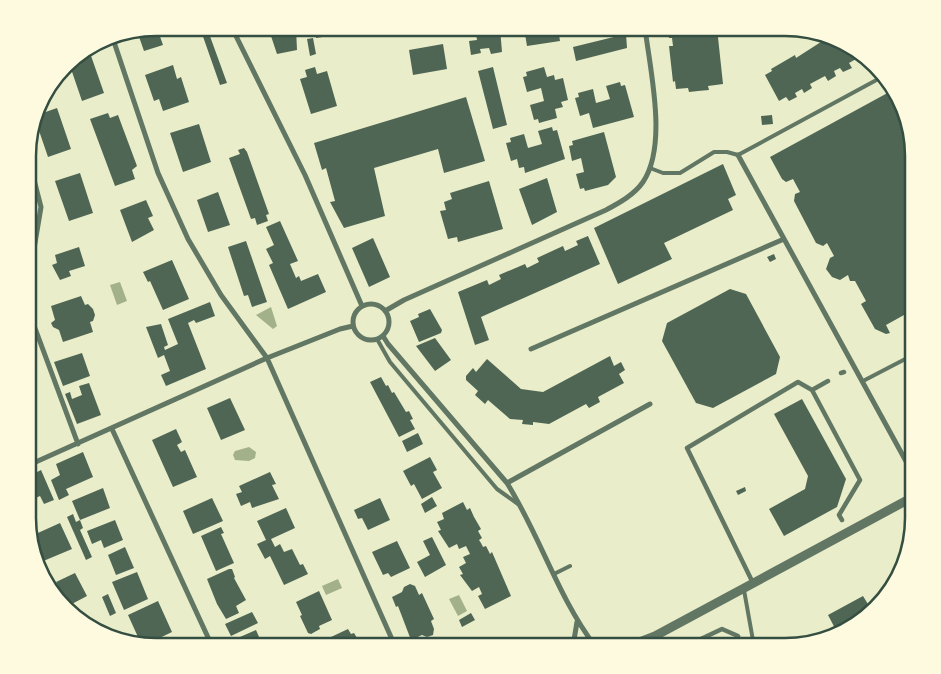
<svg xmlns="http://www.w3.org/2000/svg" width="941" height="674" font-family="Quicksand,sans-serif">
<rect width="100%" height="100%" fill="#e9edc9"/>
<path fill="#a3b18a" d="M120,282L127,301L117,305L110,285Z
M271,307L277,326L273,329L256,315Z
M249,447L256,452L255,458L249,461L235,460L233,455L235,451Z
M338,579L342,588L326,595L322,586Z
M459,595L467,611L458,616L449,599Z"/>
<path fill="#4f6655" d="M157,28L163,45L144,51L137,31Z
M200,28H207L227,83L220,85Z
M265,28H296L297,50L277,54L270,33L266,34Z
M314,28H341L342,34L316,38Z
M403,28H425V29L404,32Z
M475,28H500L502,52L491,54L489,48L480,49L481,53L471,55L469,41L477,40Z
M524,28H558L560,41L527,46Z
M577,28H599V29L577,32Z
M667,28H717L723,84L708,86L709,90L698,91L689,92L688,88L676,89L675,81L673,82L669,46H673L672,38H669Z
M626,34L627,48L576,61L573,47Z
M313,38L316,54L310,56L307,39Z
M824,40L851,50L856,59L849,63L852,68L843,72L840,68L834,71L836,76L828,81L825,76L810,84L812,88L804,93L802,89L795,93L797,97L789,101L786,97L779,101L765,75L772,71L771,69L795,55L796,58Z
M443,44L447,69L413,75L409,50Z
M89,50L104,93L82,101L69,63Z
M173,65L177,79L181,77L189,102L163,111L159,99L154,101L145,75Z
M315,67L317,74L327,71L337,106L311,114L300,79L307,77L305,70Z
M493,67L507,125L493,129L478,71Z
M544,67L547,77L554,75L555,80L563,78L568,100L561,102L563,107L555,109L557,118L539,123L538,119L534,120L530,105L544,101L541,88L527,92L523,77L527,76L526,72Z
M620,82L621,86L625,85L634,117L593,128L589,113L580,116L575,98L579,97L578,93L593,89L596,103L610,99L606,86Z
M893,90L900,99L913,148V241L907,259L913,271V310L886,325L890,333L886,334L875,329L861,304L866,301L855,281H850L848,275L840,280L832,277L826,269L830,258L834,256L827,243L823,246L816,243L794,201L795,194L800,192L793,179L786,182L782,179L770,157Z
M466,97L485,161L444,173L438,149L374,168L385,216L344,228L330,202L335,201L326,168L322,170L314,143Z
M57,108L71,149L48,157L35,119L37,115Z
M108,113L110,118L118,115L137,166L132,170L135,179L115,186L90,119Z
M772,115L773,124L762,125L761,116Z
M199,124L211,162L183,172L170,133Z
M552,127L553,131L557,130L565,159L525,173L524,167L519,168L517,159L511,161L506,143L511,142L510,138L524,134L528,148L542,144L538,131Z
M604,132L616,177L608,185L585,191L584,188L580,189L576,174L584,172L581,158L572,161L569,146L573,145L572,141Z
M244,148L247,152L269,214L266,215L268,221L257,225L255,218L251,219L229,158L240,154L238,150Z
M723,164L736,195L728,199L733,210L664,243L672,259L618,284L594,228Z
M80,173L93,213L69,221L55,181Z
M547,178L557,212L532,225L519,189Z
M489,181L503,229L458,242L457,237L448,239L440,211L446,210L444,202L452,199L450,193Z
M218,192L230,225L208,232L197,200Z
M146,200L153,216L148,218L154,230L132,242L120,210Z
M280,221L298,261L290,264L296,278L299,276L301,281L318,274L326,292L288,309L269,265L273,263L266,249L274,245L266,227Z
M588,236L600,264L481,317L489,340L475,345L458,292L487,280L489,285L501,279L499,275L525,264L527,268L539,262L537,258L563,246L565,251L578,245L576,241Z
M373,238L390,277L369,287L352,248Z
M246,241L267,302L252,307L248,295L244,296L228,247Z
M79,247L85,266L69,271L71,276L60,280L52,265L57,263L55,255Z
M774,254L776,259L770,262L767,257Z
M172,260L189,299L163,310L150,281L148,282L143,272Z
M730,289L746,294L780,357L776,374L713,408L696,403L662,341L667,323Z
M81,296L85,305L88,304L93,309L95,315L93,321L90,322L93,332L63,342L59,330L53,327L51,323L55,320L51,306Z
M210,302L215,316L196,323L194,320L188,323L206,369L166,386L161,375L170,371L164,355L158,358L146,327L161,324L168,345L164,347L165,350L178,344L168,319Z
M430,309L442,330L441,333L419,342L410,321L419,317L418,314Z
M435,338L451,360L435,371L416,346Z
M82,353L90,376L63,386L54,362Z
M610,356L614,366L621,362L625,370L619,374L624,383L598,397L600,402L589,408L586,404L549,424L533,422V425L522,424L523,420L510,419L488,400L485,404L475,395L478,391L466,380V376L473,368L476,372L487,359L521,389L543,392Z
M381,377L386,386L388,385L392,393L394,392L406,412L409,411L413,419L410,420L415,429L399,437L370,382Z
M89,383L101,415L77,424L65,394L70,392L72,399L82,395L79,386Z
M230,398L245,430L221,440L207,408Z
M802,399L846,479L837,507L784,536L769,509L805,489L808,476L774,414Z
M176,429L182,442L177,445L181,452L185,450L197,477L173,487L152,440Z
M418,433L423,444L407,452L402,441Z
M83,452L93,477L66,489L69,495L59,500L51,480L60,475L56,464Z
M430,457L437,470L433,472L442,488L422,499L414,484L411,486L403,471Z
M41,470L54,500L44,504L40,496L29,501V476Z
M270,472L276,484L272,485L279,499L252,508L250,502L241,506L236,494L242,492L239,486Z
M745,487L746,491L738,495L736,491Z
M103,488L110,508L80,520L72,501Z
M432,497L437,506L425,513L421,504Z
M212,498L223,521L193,534L183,511Z
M380,498L390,520L368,530L362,518L358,519L354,510Z
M463,502L467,510L470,508L474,517L481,529L478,531L482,538L479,540L481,543L483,547L486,546L490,554L492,552L511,596L485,609L478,596L482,594L479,587L472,591L460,575L463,574L459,567L466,563L463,557L470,554L466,546L459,549L457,544L449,548L438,531L441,530L437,522L444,519L442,513Z
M286,508L295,528L271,539L275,547L280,544L284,552L292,549L300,565L303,564L308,574L284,585L270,556L265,559L257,544L266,540L257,521Z
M29,510L33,520L29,522Z
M73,514L76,522L80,520L83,528L80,530L92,557L86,560L67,517Z
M115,520L123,540L104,548L101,540L92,544L87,531Z
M60,523L72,549L41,562L43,568L40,569L29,537Z
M221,527L224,533L221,534L234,563L216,571L201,536Z
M432,537L446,565L425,577L417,562L430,555L423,541Z
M397,541L410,568L391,577L388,573L383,575L372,552Z
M125,547L134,568L116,575L108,555Z
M229,569H232L235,577L234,578L246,600L236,606L239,613L226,619L217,604L207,579Z
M137,572L148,599L124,610L112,582Z
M75,573L87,596L68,606L56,582Z
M410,584L415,586L419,595L422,593L434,619L431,621L434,629L433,635L427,637L422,635L411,640L398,606L396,607L392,597L402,592L404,587Z
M319,591L332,620L319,626L320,629L311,634L308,633L300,616L302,615L296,602Z
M108,594L116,613L110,616L102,597Z
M863,596L871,609L838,634L828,615Z
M158,601L172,632L145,645L132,640L138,637L128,615Z
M252,612L258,623L231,636L225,624Z
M471,613L475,620L462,627L459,620Z
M348,629L351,634L354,633L362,646H335L331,637Z
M256,630L263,646H236L233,640Z"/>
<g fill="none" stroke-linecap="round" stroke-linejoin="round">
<path stroke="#617663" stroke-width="4" d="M650,168L663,173H680L714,152H727L738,155L882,77
M377,339L390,362L486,476L497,489L518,504
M863,381L913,355
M554,574L570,566
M744,590L754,646"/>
<path stroke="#617663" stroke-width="4.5" d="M841,373L844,372
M828,381L812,390L860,480L839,515L842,520
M753,583L687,448L798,382L812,390
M686,646L722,629L738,636L740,646"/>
<path stroke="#617663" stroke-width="5" d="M232,28L305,175L362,306
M112,36L158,173L188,239L221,295L267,358L395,646
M738,155L913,474
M29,279L41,207L29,160
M353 322a18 18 0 1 1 36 0a18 18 0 1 1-36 0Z
M385,311L404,300L606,210C619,203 634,195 643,182C668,145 650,70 645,28
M29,312L78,444
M383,336L388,344L507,483C540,536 558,597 595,646
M531,349L784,239
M112,429L212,646
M29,465L267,358L340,329L353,326
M507,483L650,404
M573,646L577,622"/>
<path stroke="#617663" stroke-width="9" d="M629,646L655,636L913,497"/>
</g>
<path d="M0 0H941V674H0ZM156 36H785A120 120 0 0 1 905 156V518A120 120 0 0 1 785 638H156A120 120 0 0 1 36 518V156A120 120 0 0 1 156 36Z" fill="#fefae0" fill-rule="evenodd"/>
<path fill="none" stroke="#344e41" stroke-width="2.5" d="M156 36H785A120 120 0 0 1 905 156V518A120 120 0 0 1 785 638H156A120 120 0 0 1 36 518V156A120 120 0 0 1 156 36Z"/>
</svg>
